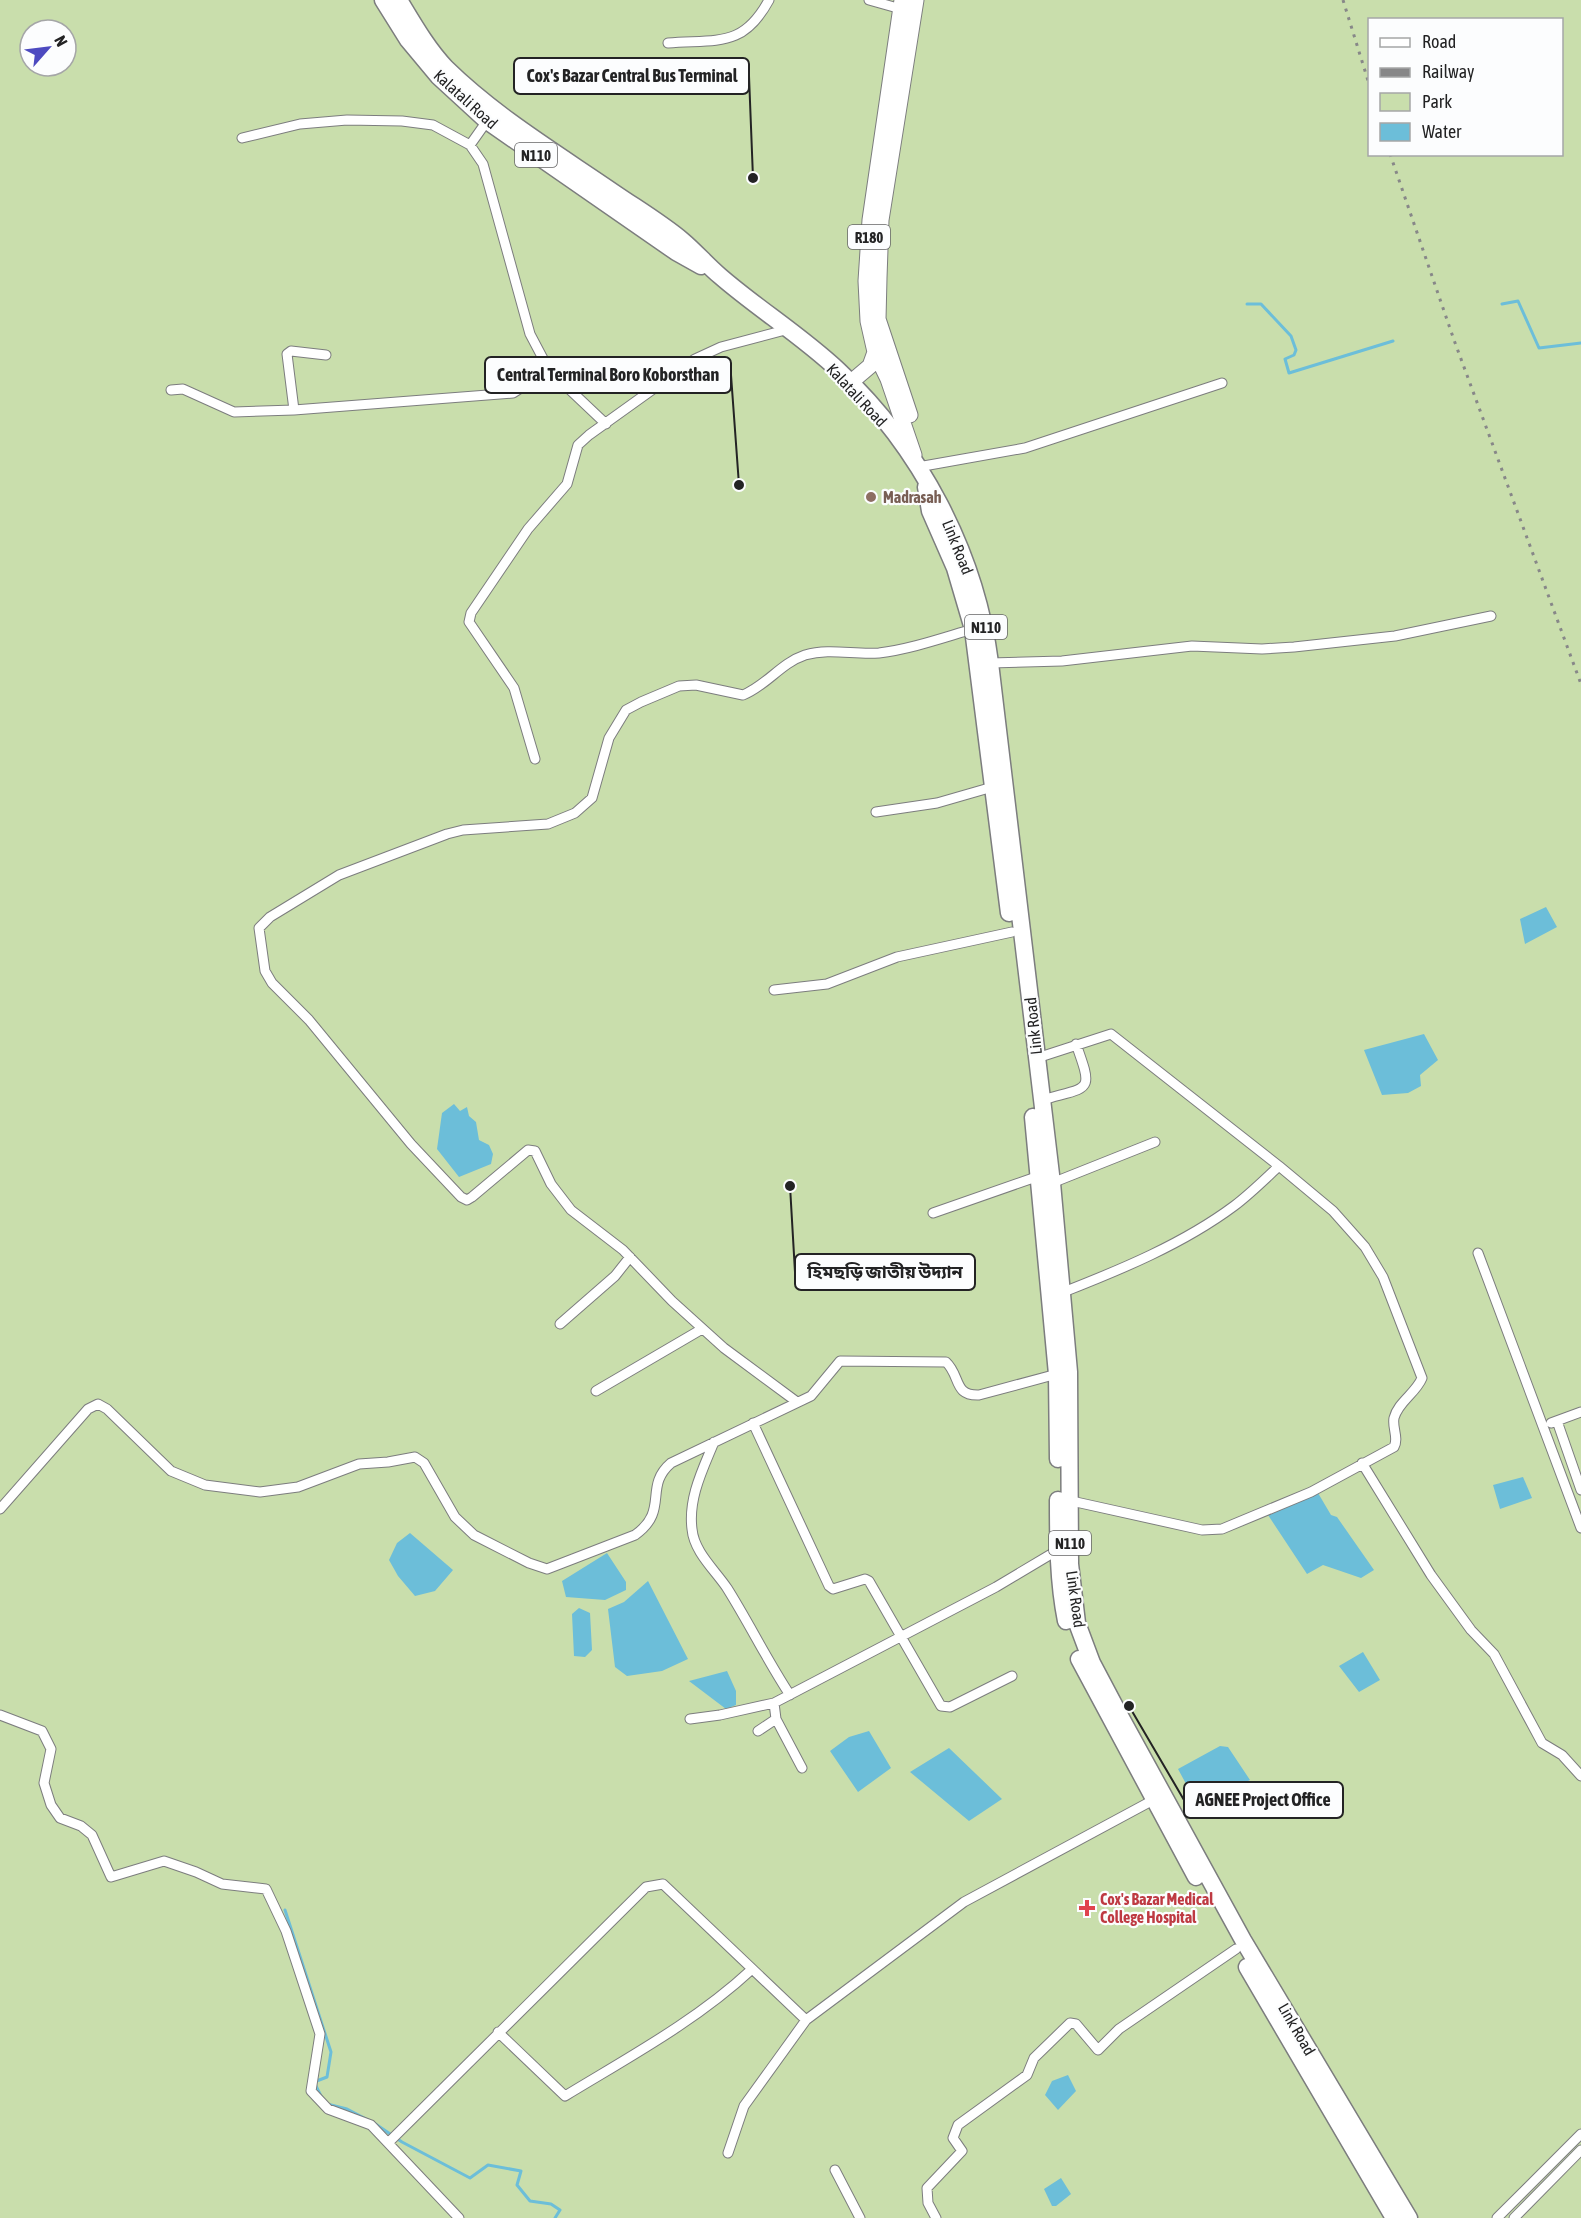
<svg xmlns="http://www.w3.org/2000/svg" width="1581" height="2218" font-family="'Asap Condensed','Noto Sans Bengali',sans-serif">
<rect width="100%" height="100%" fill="#efeff1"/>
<path fill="#c9deac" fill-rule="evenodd" d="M0,0H1581V2218H0ZM1370,20H1562V154H1370ZM30,30H66V66H30Z"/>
<path fill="#6cbed9" d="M1546,907L1557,927L1525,944L1520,919Z
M1424,1034L1438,1060L1420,1075L1421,1086L1408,1093L1382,1095L1364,1050Z
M454,1104L460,1111L467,1107L469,1116L476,1122L479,1140L489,1145L493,1154L491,1164L459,1177L437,1149L442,1113Z
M1523,1477L1532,1498L1500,1509L1493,1485Z
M1318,1493L1331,1515L1337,1517L1374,1570L1361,1578L1323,1565L1307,1574L1268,1515Z
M410,1533L453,1570L435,1591L415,1596L398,1576L389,1560L397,1543Z
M607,1553L626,1582V1590L605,1600L566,1597L562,1581Z
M648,1581L688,1659L662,1671L627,1676L615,1667L608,1609L624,1602Z
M579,1608L590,1613L592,1650L585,1657L574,1656L572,1614Z
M1363,1652L1380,1680L1359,1692L1339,1666Z
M727,1671L736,1691V1705L726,1709L689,1681Z
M869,1731L891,1768L858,1792L830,1751L849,1737Z
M1220,1746L1228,1747L1250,1780L1198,1806L1178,1769Z
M949,1748L1002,1799L969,1821L910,1772Z
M1068,2075L1076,2091L1058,2110L1045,2095L1052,2081Z
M1061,2178L1071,2194L1056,2206H1052L1044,2189Z"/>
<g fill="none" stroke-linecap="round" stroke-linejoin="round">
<path stroke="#6cbed9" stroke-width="3" d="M1247,304H1261L1291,336L1296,350L1294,355L1285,359L1289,373L1393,341
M1502,304L1518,301L1539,348L1581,343
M285,1910L331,2052L327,2077L314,2082L323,2100
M327,2104L347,2109L368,2120
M374,2123L402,2142L470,2178L488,2165L521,2171L517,2185L530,2201L551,2204L560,2210L555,2218"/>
<defs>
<path id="minor" d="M869,0L901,9
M668,43C718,39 743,48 769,0
M487,121L470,145L483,164L530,334L549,370L606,424
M242,138L300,124L347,120L402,121L433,125L470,145
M171,390L183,389L234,412L294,410L513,393L549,370
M294,410L287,354L291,351L326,355
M918,467L1025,448L1222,383
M990,663L1062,661L1192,646L1262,649L1294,647L1395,636L1491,616
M535,759L514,688L469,622L471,613L528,529L567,484L578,445L589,435L695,359L721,347L789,329
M876,812L937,803L996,786
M774,990L827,984L897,957L1012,932
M1037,1058L1111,1034L1279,1166C1265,1179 1250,1194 1234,1206C1183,1244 1120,1270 1061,1293
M1042,1100C1090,1086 1094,1094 1076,1044
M1052,1183L1155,1142
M933,1213L1039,1176
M1478,1253L1581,1528
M560,1324L615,1276L630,1257
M596,1391L702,1329
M797,1402L724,1348L672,1301L623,1250L571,1210L551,1184L535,1151L528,1150L472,1197L467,1200L461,1197L411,1144L309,1020L272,983L265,971L259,928L270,917L339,875L447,834L463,830L548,824L575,813L592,798L609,738L626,710L641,702L679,686L696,685L743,695C766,686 781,663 805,655C830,648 854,655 879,653C911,649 942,638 973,629
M1557,1421L1581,1490
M753,1423L829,1586L833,1589L865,1579L869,1581L941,1706L950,1707L1012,1676
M1551,1423L1581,1412
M714,1442C703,1469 688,1498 692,1529C694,1552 715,1570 727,1588C749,1623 767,1660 790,1695
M1362,1463L1431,1575L1471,1630L1494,1654L1542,1743L1562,1755L1581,1776
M1067,1500L1202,1530L1222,1529L1311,1492L1394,1447C1399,1438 1392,1428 1394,1418C1398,1402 1416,1393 1422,1378L1383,1277L1365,1247L1333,1211L1279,1166
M0,1509L88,1409L98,1404L107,1409L171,1471L205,1485L260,1492L298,1487L359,1464L388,1462L415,1457L424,1463L455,1517L474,1535L529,1563L547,1569L635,1535C670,1510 643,1487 671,1463L811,1396L840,1361L946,1362C961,1376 953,1396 979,1395L1057,1374
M774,1703L776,1719L802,1768
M0,1715L42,1731L51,1749L44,1783L51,1805L60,1818L81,1826L92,1835L111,1877L164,1861L196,1872L222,1884L266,1889L286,1931L320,2034L311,2091L328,2109L371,2125L459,2218
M690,1719L720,1715L774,1703L996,1587L1058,1550
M758,1731L776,1719
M498,2032L565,2096C629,2057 696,2021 751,1970
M389,2142L646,1887L663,1884L806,2020L964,1902L1157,1798
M728,2153L744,2106L806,2020
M835,2170L860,2218
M936,2218L928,2203L927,2188L962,2151L953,2138L958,2125L1027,2075L1034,2058L1070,2023L1076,2024L1098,2050L1119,2029L1236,1949
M1497,2218L1581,2134
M1514,2218L1581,2150"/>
<path id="primary" d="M902,0L870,220L866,281L868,321L875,352L888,379L914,455
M850,383L870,366L875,352
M910,415L878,319L879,278L881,220L916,0"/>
<path id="trunk" d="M383,0L408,40L438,76L487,121L676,252L701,266
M399,0C413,23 427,48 446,68C496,117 558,154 616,194C638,209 663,224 683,241C696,252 707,265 720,276C758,309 802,336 839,371C920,447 976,553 990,663L1052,1183L1069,1372L1070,1564L1077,1623L1092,1663L1120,1716L1243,1940L1409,2218
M926,487L930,511L955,568L973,629L1009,913
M1033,1117L1057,1374L1058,1459
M1058,1500C1058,1541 1058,1581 1066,1621
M1079,1659L1196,1877
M1247,1967L1394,2218"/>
</defs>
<use href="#minor" stroke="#7c7d7e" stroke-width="11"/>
<use href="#primary" stroke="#7c7d7e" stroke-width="17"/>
<use href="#trunk" stroke="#7c7d7e" stroke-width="19"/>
<use href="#minor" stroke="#fff" stroke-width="9"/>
<use href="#primary" stroke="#fff" stroke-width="15"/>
<use href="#trunk" stroke="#fff" stroke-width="16"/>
<path stroke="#878788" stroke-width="3" stroke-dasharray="3 6" stroke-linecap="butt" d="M1343,0L1370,87
M1390,154L1454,340L1581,684"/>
</g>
<circle fill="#8d6e63" stroke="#fcfdfe" stroke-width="2" cx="871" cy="497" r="6"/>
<path fill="#e0444e" stroke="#fcfdfe" stroke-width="2" d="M1084 1899h6v6h6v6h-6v6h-6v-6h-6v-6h6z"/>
<g text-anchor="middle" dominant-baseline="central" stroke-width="4.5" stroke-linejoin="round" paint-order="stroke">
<g fill="#fcfdfe" stroke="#646465" stroke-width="1.5">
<rect x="515" y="143" width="42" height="24" rx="4.5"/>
<rect x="848" y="225" width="42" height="24" rx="4.5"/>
<rect x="965" y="615" width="42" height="24" rx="4.5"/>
<rect x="1049" y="1531" width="42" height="24" rx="4.5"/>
</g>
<g font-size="15" font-weight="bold" fill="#232324">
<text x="536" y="155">N110</text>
<text x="869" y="237">R180</text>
<text x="986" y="627">N110</text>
<text x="1070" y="1543">N110</text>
</g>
<g font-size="16" fill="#232324" stroke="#fcfdfe">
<text transform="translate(466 99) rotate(42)">Kalatali Road</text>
<text transform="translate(857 395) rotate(47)">Kalatali Road</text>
<text transform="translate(958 547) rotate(68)">Link Road</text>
<text transform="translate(1033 1026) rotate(-96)">Link Road</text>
<text transform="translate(1076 1599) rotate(82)">Link Road</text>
<text transform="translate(1297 2029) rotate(60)">Link Road</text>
</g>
<g font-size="16" font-weight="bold" fill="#785e54" stroke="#fcfdfe" text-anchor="start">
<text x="883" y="497">Madrasah</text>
</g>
<g font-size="16" font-weight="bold" fill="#be3a42" stroke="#fcfdfe" text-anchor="start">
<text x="1100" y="1899">Cox's Bazar Medical<tspan x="1100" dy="18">College Hospital</tspan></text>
</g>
</g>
<path fill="none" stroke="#232324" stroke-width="2" d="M753 178L749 76M739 485L731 375M790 1186L795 1272M1129 1706L1184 1800"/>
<g fill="#232324" stroke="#fcfdfe" stroke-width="2">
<circle cx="753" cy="178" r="6"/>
<circle cx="739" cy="485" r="6"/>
<circle cx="790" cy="1186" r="6"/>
<circle cx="1129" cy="1706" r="6"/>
</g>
<g fill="#fcfdfe" stroke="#232324" stroke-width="2">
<rect x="514" y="58" width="235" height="36" rx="6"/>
<rect x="485" y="357" width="246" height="36" rx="6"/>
<rect x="795" y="1254" width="180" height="36" rx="6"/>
<rect x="1184" y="1782" width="159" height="36" rx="6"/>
</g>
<g font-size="18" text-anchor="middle" font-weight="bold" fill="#232324">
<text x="632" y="82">Cox's Bazar Central Bus Terminal</text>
<text x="608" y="381">Central Terminal Boro Koborsthan</text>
<text x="885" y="1278">হিমছড়ি জাতীয় উদ্যান</text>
<text x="1263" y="1806">AGNEE Project Office</text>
</g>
<rect x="1368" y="18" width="195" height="138" fill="#fcfdfe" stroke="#a5a6a7" stroke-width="1.5"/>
<rect x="1380" y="38" width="30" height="9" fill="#ffffff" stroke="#a5a6a7" stroke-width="1.5"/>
<text x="1422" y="48" font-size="18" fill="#232324">Road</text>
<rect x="1380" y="68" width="30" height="9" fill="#878788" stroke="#a5a6a7" stroke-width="1.5"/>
<text x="1422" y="78" font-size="18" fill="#232324">Railway</text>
<rect x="1380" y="93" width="30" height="18" fill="#c9deac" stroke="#a5a6a7" stroke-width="1.5"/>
<text x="1422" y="108" font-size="18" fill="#232324">Park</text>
<rect x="1380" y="123" width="30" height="18" fill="#6cbed9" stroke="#a5a6a7" stroke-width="1.5"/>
<text x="1422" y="138" font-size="18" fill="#232324">Water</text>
<g transform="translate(48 48) rotate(62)"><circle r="28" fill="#fcfdfe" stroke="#a5a6a7" stroke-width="1.5"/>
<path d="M0-4.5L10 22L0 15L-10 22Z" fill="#4d4ac0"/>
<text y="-9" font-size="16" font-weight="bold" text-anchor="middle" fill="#232324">N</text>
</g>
</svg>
